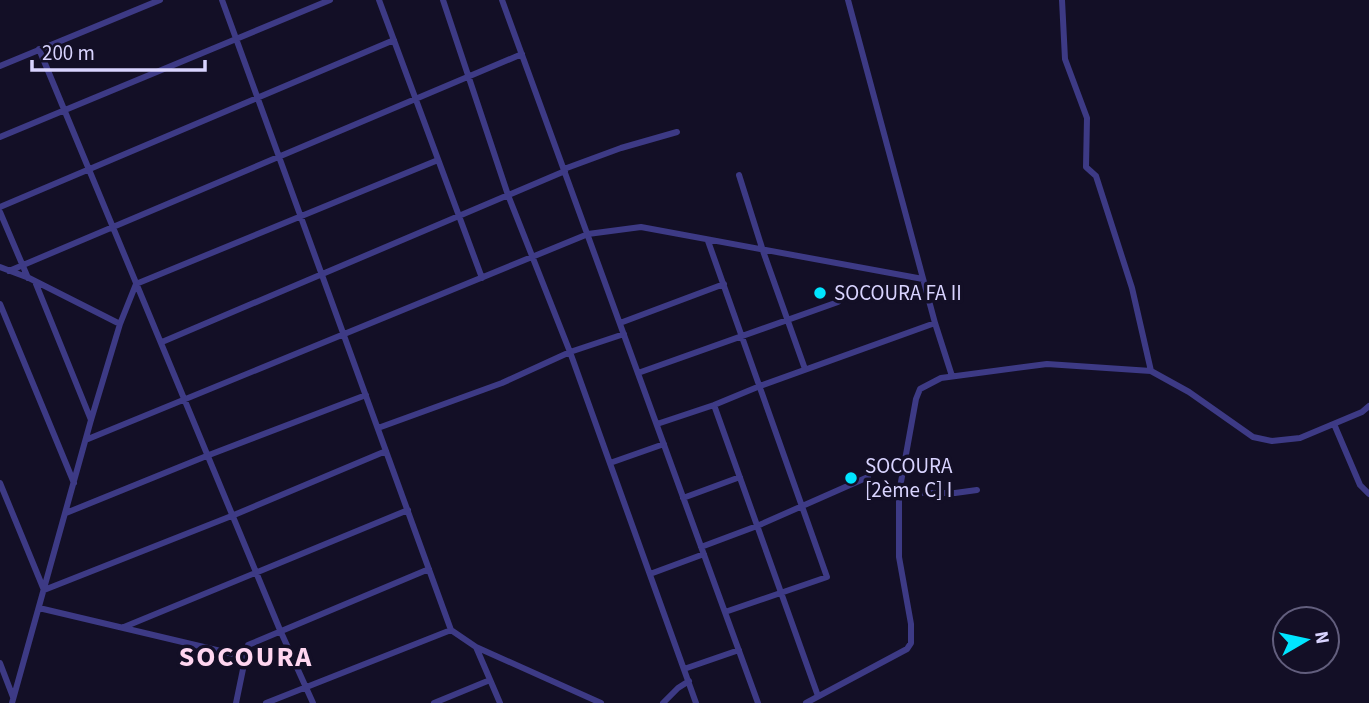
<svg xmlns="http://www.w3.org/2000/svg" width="1369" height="703" font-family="'Source Sans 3',sans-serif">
<rect width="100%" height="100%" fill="#130f26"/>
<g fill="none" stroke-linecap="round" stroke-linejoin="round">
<path stroke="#3d3a85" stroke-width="6" d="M222,0L451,630L476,647L601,703
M379,0L482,278
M443,0L508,195L570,352L696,703
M502,0L758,703
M848,0L935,323L952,376
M1062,0L1065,59L1087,118L1086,167L1096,176L1132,288L1151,371
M39,49L280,630L313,703
M0,66L160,0
M0,137L330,0
M564,169L621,148L677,132
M739,175L763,251L805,369
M0,207L394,40
M0,212L28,278
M708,241L827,577L725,612
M0,267L29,278L120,324
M9,271L522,54
M36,284L91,420
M0,304L74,483
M620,323L724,284
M162,342L565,171
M638,373L838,302
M714,405L818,696
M657,424L714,405L760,386L935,323
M1334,424L1360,485L1369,494
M378,428L502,383L570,352L624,334
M88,439L588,234L641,227L923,279
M610,463L664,444
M0,483L44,590L234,515L386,451
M899,493H955L977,490
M683,498L740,477
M66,513L209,455L366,395
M701,547L757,526L868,477
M650,574L704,554
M39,608L246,657
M124,627L408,510
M476,647L500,703
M0,663L13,697
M684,669L739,650
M12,703L91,420L120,324L136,284L438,160
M236,703L248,645L429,569
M266,703L451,630
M434,703L490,680
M663,703L678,688L689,681
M806,703L907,649L911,643V624L899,557V493L916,399L920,389L941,378L1047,364L1151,371L1189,392L1253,437L1272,441L1300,438L1362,412L1369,406"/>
</g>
<g fill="#00e5ff" stroke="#130f26" stroke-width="2.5">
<circle cx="820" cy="293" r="7"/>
<circle cx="851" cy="478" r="7"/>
</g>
<g text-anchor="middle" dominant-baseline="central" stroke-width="7" stroke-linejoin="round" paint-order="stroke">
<g font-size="21" fill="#d9d4ff" stroke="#130f26" text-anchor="start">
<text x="834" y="293">SOCOURA FA II</text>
<text x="865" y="466">SOCOURA<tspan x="865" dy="24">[2ème C] I</tspan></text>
</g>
<g font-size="28" font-weight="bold" letter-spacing="2" fill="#ffd6f0" stroke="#130f26">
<text x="246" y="657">SOCOURA</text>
</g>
</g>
<g transform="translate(1306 640) rotate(81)"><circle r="33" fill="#130f26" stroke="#625e7d" stroke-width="2"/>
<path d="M0-5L12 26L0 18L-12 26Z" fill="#00e5ff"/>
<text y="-10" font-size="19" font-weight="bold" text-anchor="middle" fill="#d9d4ff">N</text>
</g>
<path d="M32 60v10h173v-10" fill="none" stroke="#d9d4ff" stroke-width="3.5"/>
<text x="42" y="60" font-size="21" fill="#d9d4ff" stroke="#130f26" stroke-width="5" paint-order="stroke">200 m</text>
</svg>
